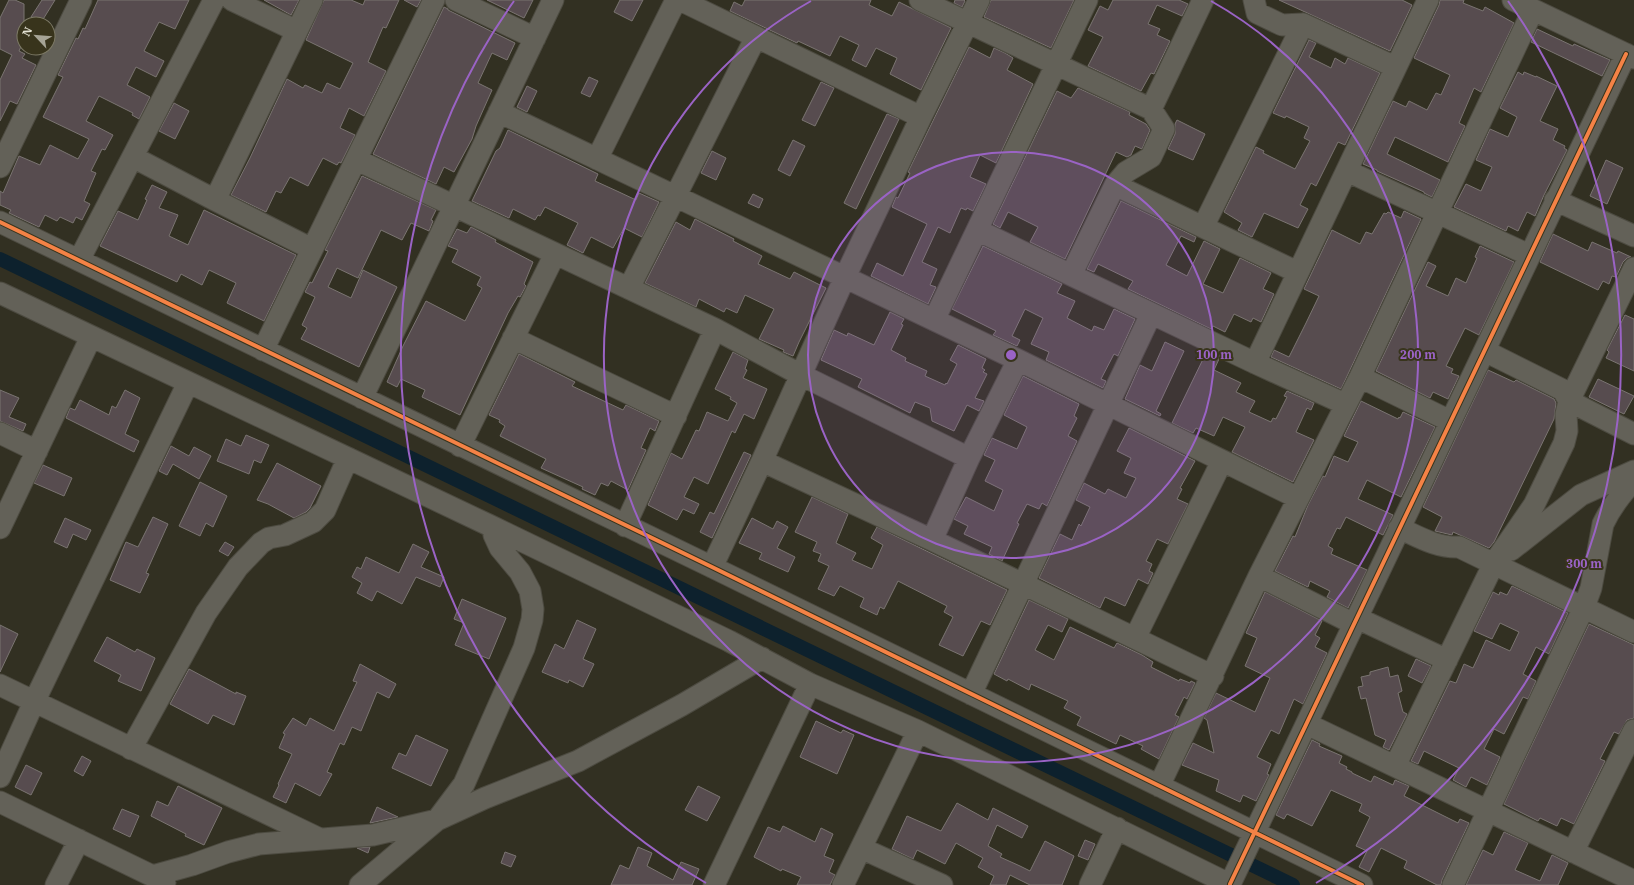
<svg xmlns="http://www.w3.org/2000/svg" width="1634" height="885" font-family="'IBM Plex Serif',serif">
<rect width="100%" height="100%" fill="#323022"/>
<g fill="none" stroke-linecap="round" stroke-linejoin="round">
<path stroke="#0d212d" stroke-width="14" d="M0,259L1293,885"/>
</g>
<path fill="#574c4f" stroke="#7a7471" d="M9,0H15L24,4V40L19,51L25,54L22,58L36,65L17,104L10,101L0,121V80L12,55L0,49V18Z
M42,0H55L42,21L31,17Z
M98,0H189L175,29L159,22L144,51L164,61L156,77L136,67L127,85L150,97L139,119L132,115L133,113L99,96L86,121L113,135L105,150L102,149L91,171L96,173L84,201L90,204L82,220L76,217L73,223L60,217L57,221L45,215L39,227L9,213L11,210L0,205V191L3,193L19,156L40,165L50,145L78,159L89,139L43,117L63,77L58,75L76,38L78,39L83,28L85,29Z
M264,0H299L291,15Z
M324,0H351L363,5L365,0H399L386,28L383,27L368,62L386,71L364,116L349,108L340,128L355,135L341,163L339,162L337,165L323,158L308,186L290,177L281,193L276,191L266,212L231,195L250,158L287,79L303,88L305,85L322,93L327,83L340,89L353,63L306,40Z
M404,0H421L417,7Z
M487,0H533L524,18Z
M620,0H643L632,21L614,12Z
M745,0H871L869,5L892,16L899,2L951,28L921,90L890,74L897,58L876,48L866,67L852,60L859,45L840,36L830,56L798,41L797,43L730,11L734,2L742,6Z
M955,0H964L965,1L962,7L954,3Z
M991,0H1074L1051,48L984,17Z
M1113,0H1179L1188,4L1182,16L1157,5L1148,24L1160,29L1157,35L1170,41L1154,74L1151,73L1141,91L1088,66L1103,37L1088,30L1100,6L1108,10Z
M1279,0H1402L1412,5L1390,51Z
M1440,0H1464L1463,3L1483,11L1485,7L1514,23L1481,92L1474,88L1459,123L1465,126L1448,162L1395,137L1387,154L1440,180L1432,197L1424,193V192L1377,171V170L1363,164L1393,101L1406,107L1409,101L1427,110L1436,93L1441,95L1450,75L1414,58L1439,5Z
M444,7L448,9V10L515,43L507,60L492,53L478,83L492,90L476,126L472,139L454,172L444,167L436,184L373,154Z
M1537,29L1573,46L1574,44L1610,60L1602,76L1531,42Z
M1309,40L1316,43L1309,57L1331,68L1335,58L1345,64L1348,58L1380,73L1345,145L1338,142L1316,186L1311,183L1300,205L1308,209L1298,228L1264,213L1252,237L1238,230L1242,223L1224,212L1256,147L1264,151L1263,153L1295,169L1310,141L1304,138L1309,127L1286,116L1285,118L1273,113Z
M969,47L990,58L994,48L1005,53L1013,58L1007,70L1033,84L996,163L980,155L970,177L986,184L973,211L967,208L966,210L961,208L950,233L938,227L922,262L937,269L930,285L936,287L928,304L871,276L877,263L903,276L927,224L892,207L896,197L898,198L910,173L908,172Z
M1518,72L1523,75L1524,72L1536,77V76L1557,86L1540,121L1558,129L1553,140L1565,146L1564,148L1567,150L1544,195L1535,216L1527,212L1518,231L1508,226L1506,231L1454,207L1466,184L1481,191L1492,167L1476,160L1490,129L1508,137L1517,117L1500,108Z
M589,77L598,81L590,97L581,93Z
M821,82L834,88L815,126L802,120Z
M527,86L537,91L527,112L517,107Z
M1078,88L1130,112L1129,115L1146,124L1150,130L1142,149L1135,146L1131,155L1127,157L1116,152L1065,259L1030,242L1038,227L1008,212L1000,228L993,224L1057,91L1071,98Z
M174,103L189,111L175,139L159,131Z
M887,114L899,119L856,209L844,203Z
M1177,120L1205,134L1193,160L1168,149L1175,134V124Z
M508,130L598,174L595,181L619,192L636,200L639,193L659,202L642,237L624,228L613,248L591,237L583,253L567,245L578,223L545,207L540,216L538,215L535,220L513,209L509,218L472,201L496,151L500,148Z
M793,140L805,146L790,176L778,170Z
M712,151L726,158L716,180L701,173Z
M1606,160L1623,168L1607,204L1590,196Z
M362,176L436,210L431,220L433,221L429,231L411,223L402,240L381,230L358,278L337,268L328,287L351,298L363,270L397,287L359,367L301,339L307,328L302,325L315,297L305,292L310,282L312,283L328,251L325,250Z
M152,185L167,192L159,208L178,215L169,236L188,245L204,210L296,255L264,321L227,303L236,283L209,270L202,285L181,274L177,282L100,246L118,211L138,220L147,200L145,199Z
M753,194L763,199L759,208L748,203Z
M1121,201L1196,237L1194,242L1181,236L1166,265L1187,276L1204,241L1220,249L1203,284L1223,293L1240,258L1271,273L1263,289L1274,294L1261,322L1253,318L1251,322L1234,314L1225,332L1213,326L1211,329L1128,289L1133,281L1098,264L1094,272L1087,269Z
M1404,211L1421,219L1341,389L1271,357L1274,350L1289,357L1306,323L1319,296L1304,289L1332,230L1360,244L1366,232L1372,234L1384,213L1386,214L1388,212L1401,218Z
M695,219L734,239L733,241L762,256L758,264L790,279L794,272L826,288L799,342L793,356L783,352L784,350L759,339L774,309L745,295L737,313L726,308L724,312L699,299L696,307L645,283L676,222L690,230Z
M471,227L496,240L495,242L533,262L524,284L526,286L520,297L518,296L508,313L460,415L422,397L425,390L401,379L397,387L387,382L403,346L426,301L465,321L482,288L477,285L481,277L452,262L458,250L448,246L457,229L467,233Z
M1553,234L1588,251L1592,242L1617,253L1618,251L1631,257L1627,258L1623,262L1616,277L1612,276L1609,284L1603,281L1598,290L1540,262Z
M983,246L1062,284L1057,293L1075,301L1067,318L1092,331L1094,326L1104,330L1114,309L1135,319L1118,356L1114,354L1101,379L1106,381L1103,388L1046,360L1049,352L1031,344L1043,318L1025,309L1012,336L1020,340L1017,346L993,335L996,331L952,309Z
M1480,246L1514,262L1479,335L1465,328L1446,366L1453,369L1451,373L1459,376L1448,399L1433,392L1430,398L1376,371L1428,262L1436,266L1426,286L1448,296L1456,278L1466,283L1477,258L1475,257Z
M890,312L904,319L901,324L903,325L891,350L906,358L905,361L927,371L925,376L945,385L946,383L947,384L957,364L950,360L958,345L986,359L982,368L985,370L983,372L987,374L975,398L984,401L979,411L967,405L954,431L932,421L930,408L915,402L910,413L858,387L862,379L821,360L834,330L847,336L848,333L874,345Z
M1625,315L1634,319V371L1606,358L1609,352L1607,350Z
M1165,342L1184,351L1156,411L1161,414L1160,416L1125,399L1140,365L1152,371Z
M733,352L748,360L745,369L747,370L743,378L767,389L754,419L744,414L735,433L732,431L708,484L694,477L684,497L699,504L694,514L683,509L677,520L648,505L671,453L682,459L696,430L699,431L707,412L728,421L737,403L730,399L731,397L715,389Z
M1206,353L1219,359L1214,370L1241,383L1236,392L1255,401L1249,412L1271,422L1273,418L1276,419L1287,397L1284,396L1287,391L1314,403L1311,410L1307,408L1296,432L1314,440L1293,482L1232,452L1245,427L1223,417L1214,436L1196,428L1193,433L1172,423Z
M519,354L575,382L572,386L623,410L626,405L659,421L655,431L650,428L641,448L646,450L628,490L611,481L608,486L601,483L595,495L582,489L583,487L541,468L546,459L500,436L505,426L499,422L500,420L489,415Z
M1488,370L1514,382L1516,380L1554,399L1556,403L1554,419L1494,542L1489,548L1453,532L1452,535L1435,531L1442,517L1423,507Z
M1023,376L1079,404L1074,416L1077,418L1068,436L1077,441L1047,506L1042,503L1039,509L1027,504L1017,523L1019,524L1002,561L989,554L992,547L964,534L968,526L954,519L966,497L994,511L1003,490L985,481L995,460L984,455L992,438L1017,449L1027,427L1004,415Z
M1598,379L1634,396L1624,414L1589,397Z
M0,390L19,398L9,417L26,424L23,431L0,421Z
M125,390L140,398L125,434L139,441L134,452L66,418L70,408L75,410L80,400L109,415L112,406L116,408Z
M1361,401L1398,419L1399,417L1400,418L1403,412L1435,427L1401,497L1367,480L1358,499L1393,515L1383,535L1346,517L1340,529L1337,528L1328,546L1333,549L1331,554L1367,570L1348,608L1327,597L1330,591L1310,581L1308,587L1275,571L1293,536L1295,537L1308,505L1323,476L1325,477L1334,456L1348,462L1358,442L1344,436Z
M1129,428L1195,461L1180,488L1182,489L1177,499L1188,504L1168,544L1157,539L1146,561L1152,564L1149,571L1153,573L1148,584L1138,579L1125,606L1105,597L1100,608L1039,578L1060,534L1072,540L1079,524L1081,526L1090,507L1076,500L1084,483L1105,494L1108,489L1126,498L1136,478L1124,473L1131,458L1117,451Z
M246,435L269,445L261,463L254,460L249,474L217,461L226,439L241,446Z
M171,446L189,456L194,447L211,456L199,479L173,464L167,475L159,471Z
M744,452L751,455L712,538L700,532L710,512L714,514Z
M277,463L321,486L310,508L306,512L294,518L268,504L257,500Z
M43,465L72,478L64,496L34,483Z
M200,482L227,496L213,527L206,523L200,536L179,526Z
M812,497L848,514L836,543L856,553L852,560L872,569L883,545L871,538L877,527L1007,590L990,625L981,621L963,656L939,645L953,617L944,612L947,606L898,581L884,609L880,607L877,615L860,607L864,598L840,586L834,596L818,589L829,566L818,561L821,554L813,551L817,542L795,532Z
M153,517L168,524L146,573L149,574L140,593L110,580L126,542L138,547Z
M65,518L91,530L86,540L73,534L67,548L54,542Z
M752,518L773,529L777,521L788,527L777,548L795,557L788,572L759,559L762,553L739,543Z
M225,542L234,547L228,556L219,551Z
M413,544L429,552L421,567L444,577L440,587L416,577L402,604L377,591L372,601L357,593L362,583L352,577L357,567L361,569L366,557L399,573Z
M1512,586L1568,613L1549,654L1536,647L1523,674L1536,681L1528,699L1523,697L1504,734L1494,729L1484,749L1500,757L1487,785L1471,777L1466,787L1453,780L1459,768L1424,751L1418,764L1411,761L1450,681L1456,683L1464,664L1473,668L1486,640L1510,651L1519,632L1500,623L1492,639L1474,631L1493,592L1499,595L1500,592L1507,595Z
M1265,592L1322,621L1315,635L1320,638L1315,647L1327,653L1303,704L1294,699L1279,734L1271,730L1257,757L1271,764L1267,774L1269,775L1256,801L1243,795L1240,802L1216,791L1219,780L1182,765L1193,743L1214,753L1207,720L1204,718L1216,693L1255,712L1270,678L1245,666L1257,638L1246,633Z
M462,599L506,618L489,659L455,645L464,623L454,619Z
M1029,600L1068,619L1062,632L1048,625L1035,650L1054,660L1070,627L1114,648L1117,643L1142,655L1153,662L1151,667L1179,681L1180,679L1190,683L1191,681L1195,683L1187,699L1184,697L1175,715L1179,717L1159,759L1141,749L1143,746L1120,735L1116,744L1077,725L1081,717L1064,708L1068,701L1031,684L1029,690L1008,679L1007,681L994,674Z
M577,620L596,629L583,659L594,664L583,687L569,680L568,683L542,672L555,644L564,649Z
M1589,624L1634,645V718L1627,720L1619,734L1614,732L1600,759L1605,761L1574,824L1561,818L1557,826L1540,818L1538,821L1504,804Z
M0,625L18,634L0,672Z
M107,637L135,652L137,649L155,658L141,691L118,681L121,675L94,661Z
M1416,659L1431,666L1422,683L1408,676Z
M360,664L396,684L389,698L377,692L361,731L352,727L344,745L340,743L327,772L332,774L320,796L295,783L286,803L273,797L279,785L278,784L292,754L279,748L285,734L283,733L293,718L306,726L310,718L334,731L357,682L353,681Z
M1388,667L1390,677L1398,675L1402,691L1398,693L1403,712L1407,714L1389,750L1383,747L1386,740L1375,735L1366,698L1361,699L1358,687L1363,686L1361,677L1370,675V672Z
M189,669L236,694V692L246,696L234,725L213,715L208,724L170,704Z
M816,721L841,733L843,730L854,735L837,774L800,757Z
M416,735L448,750L431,786L392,768L399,753L406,756Z
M1312,740L1320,744L1319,746L1342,756L1339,763L1347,767L1346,769L1352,772V773L1371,782L1374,776L1393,785L1395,780L1409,786L1404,796L1458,823L1460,819L1469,823L1442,880L1441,885H1437L1404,868L1407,861L1381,848L1369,872L1359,867L1367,851L1356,846L1370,817L1359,811L1362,804L1331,790L1312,826L1287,814L1284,819L1276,815Z
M82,756L91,761L83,776L74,771Z
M26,765L42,773L31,795L15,787Z
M178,786L222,808L204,845L185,836L186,834L151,816L157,801L168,806Z
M698,786L720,797L707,821L685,810Z
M957,803L988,820L993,808L1028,826L1022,838L997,825L988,846L1002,854L1000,857L1020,866L1030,871L1045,841L1074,856L1062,885H1030L1010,875L1006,885H990L994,876L978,867L983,858L956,843L945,864L917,850L913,859L892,849L907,816L941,831Z
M377,807L398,817L370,823Z
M122,809L139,816L130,837L113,829Z
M783,826L815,842L821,828L833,834L824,856L834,860L829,872L835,875L830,885H797L801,877L782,869L781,871L754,857L768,827L780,832Z
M1504,832L1528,843L1515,870L1540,881L1552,855L1568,863L1558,885H1466L1483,850L1493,855Z
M1085,840L1095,844L1088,860L1078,856Z
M370,847L368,853L357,848Z
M638,847L652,853L647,866L673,880L681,862L699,869L692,885H611L620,865L629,869Z
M505,852L516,856L511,867L501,863Z"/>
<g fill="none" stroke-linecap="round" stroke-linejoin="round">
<defs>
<path id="minor" d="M232,0L297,31
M456,0L535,38
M680,0L921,117
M920,0L1151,109
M1254,0L1257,13L1282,25L1303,24L1395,67
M1513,0L1634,58
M499,112L1018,360L1298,498
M133,157L215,200L312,249
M597,159L676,0
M357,160L715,329L801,375L969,458
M0,167L81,0
M1347,171L1529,255
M1115,185L1297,272
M215,200L312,0
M1555,200L1634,236
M0,222L712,567L1362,885
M1203,227L1303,24
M977,230L1255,363L1345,404
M79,260L214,0
M1071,275L1115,185L1126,172L1151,157L1164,129L1151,109L1203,0
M629,288L756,37
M0,293L493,527L729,641L810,684L918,731L1231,885
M934,320L1087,0
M513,338L676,416
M263,350L434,0
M1485,351L1563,390L1569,401L1634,434
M1255,363L1428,0
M1360,377L1450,421
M362,398L553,0
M0,433L37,451
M460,446L555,254
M762,461L932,540L1213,676
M625,526L715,329
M0,528L91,337
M1399,528C1419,537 1437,548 1459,547L1634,632
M932,540L969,458L1018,360
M1511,550L1581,495L1634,471
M712,567L762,461L845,277L921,117L979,0
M1259,576L1354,624
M1357,618L1447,660
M1135,638L1222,461
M0,685L318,838
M971,694L1151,314
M1307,724L1634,881
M131,749L206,613L238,567L261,543L269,538L285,535L313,522L325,510L348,458
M1395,766L1494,563L1534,505L1564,443L1567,431L1566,414L1569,401L1634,268
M0,777L34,702L188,383
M1159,786L1259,576L1360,377L1533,10
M0,802L165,882
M861,848L942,885
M1573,852L1634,730
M152,876L192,865L228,852L259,844L373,835L437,820L485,798L578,761L682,705L762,658
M1230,884L1626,54
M56,885L79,840
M360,885L437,820L464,784L524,648L532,620L533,609L530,591L520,572L500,548L494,535L493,527
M714,885L810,684
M843,885L918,731
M1090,885L1117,828
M1453,885L1584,607L1591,588L1603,524C1611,507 1622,493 1634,480"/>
</defs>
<use href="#minor" stroke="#4d4b41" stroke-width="23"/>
<use href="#minor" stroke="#636158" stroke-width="21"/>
<defs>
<path id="cycleway" d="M0,222L712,567L1362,885
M1230,884L1626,54"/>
</defs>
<use href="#cycleway" stroke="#38341c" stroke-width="6"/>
<use href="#cycleway" stroke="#f48246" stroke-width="4"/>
</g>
<circle cx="1011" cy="355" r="203" fill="#9a63c5" fill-opacity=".12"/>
<g fill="none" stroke="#9a63c5" stroke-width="2">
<circle cx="1011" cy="355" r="203"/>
<path d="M1211 1A407 407 0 1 1 811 1"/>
<path d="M706 883A610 610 0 0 1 514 1M1508 1A610 610 0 0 1 1316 883"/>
</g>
<circle cx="1011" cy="355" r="6" fill="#9a63c5" stroke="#38341c" stroke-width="2"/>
<g font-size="12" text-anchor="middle" font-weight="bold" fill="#9a63c5" stroke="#38341c" stroke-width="4" stroke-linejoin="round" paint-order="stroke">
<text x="1214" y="359">100 m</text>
<text x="1418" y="359">200 m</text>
<text x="1584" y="568">300 m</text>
</g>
<g transform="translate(36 36) rotate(296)"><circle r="19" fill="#38341c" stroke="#7d7a66"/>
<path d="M0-3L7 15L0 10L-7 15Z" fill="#a6a496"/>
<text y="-6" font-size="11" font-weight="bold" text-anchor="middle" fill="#e4e2d4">N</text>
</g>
</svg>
